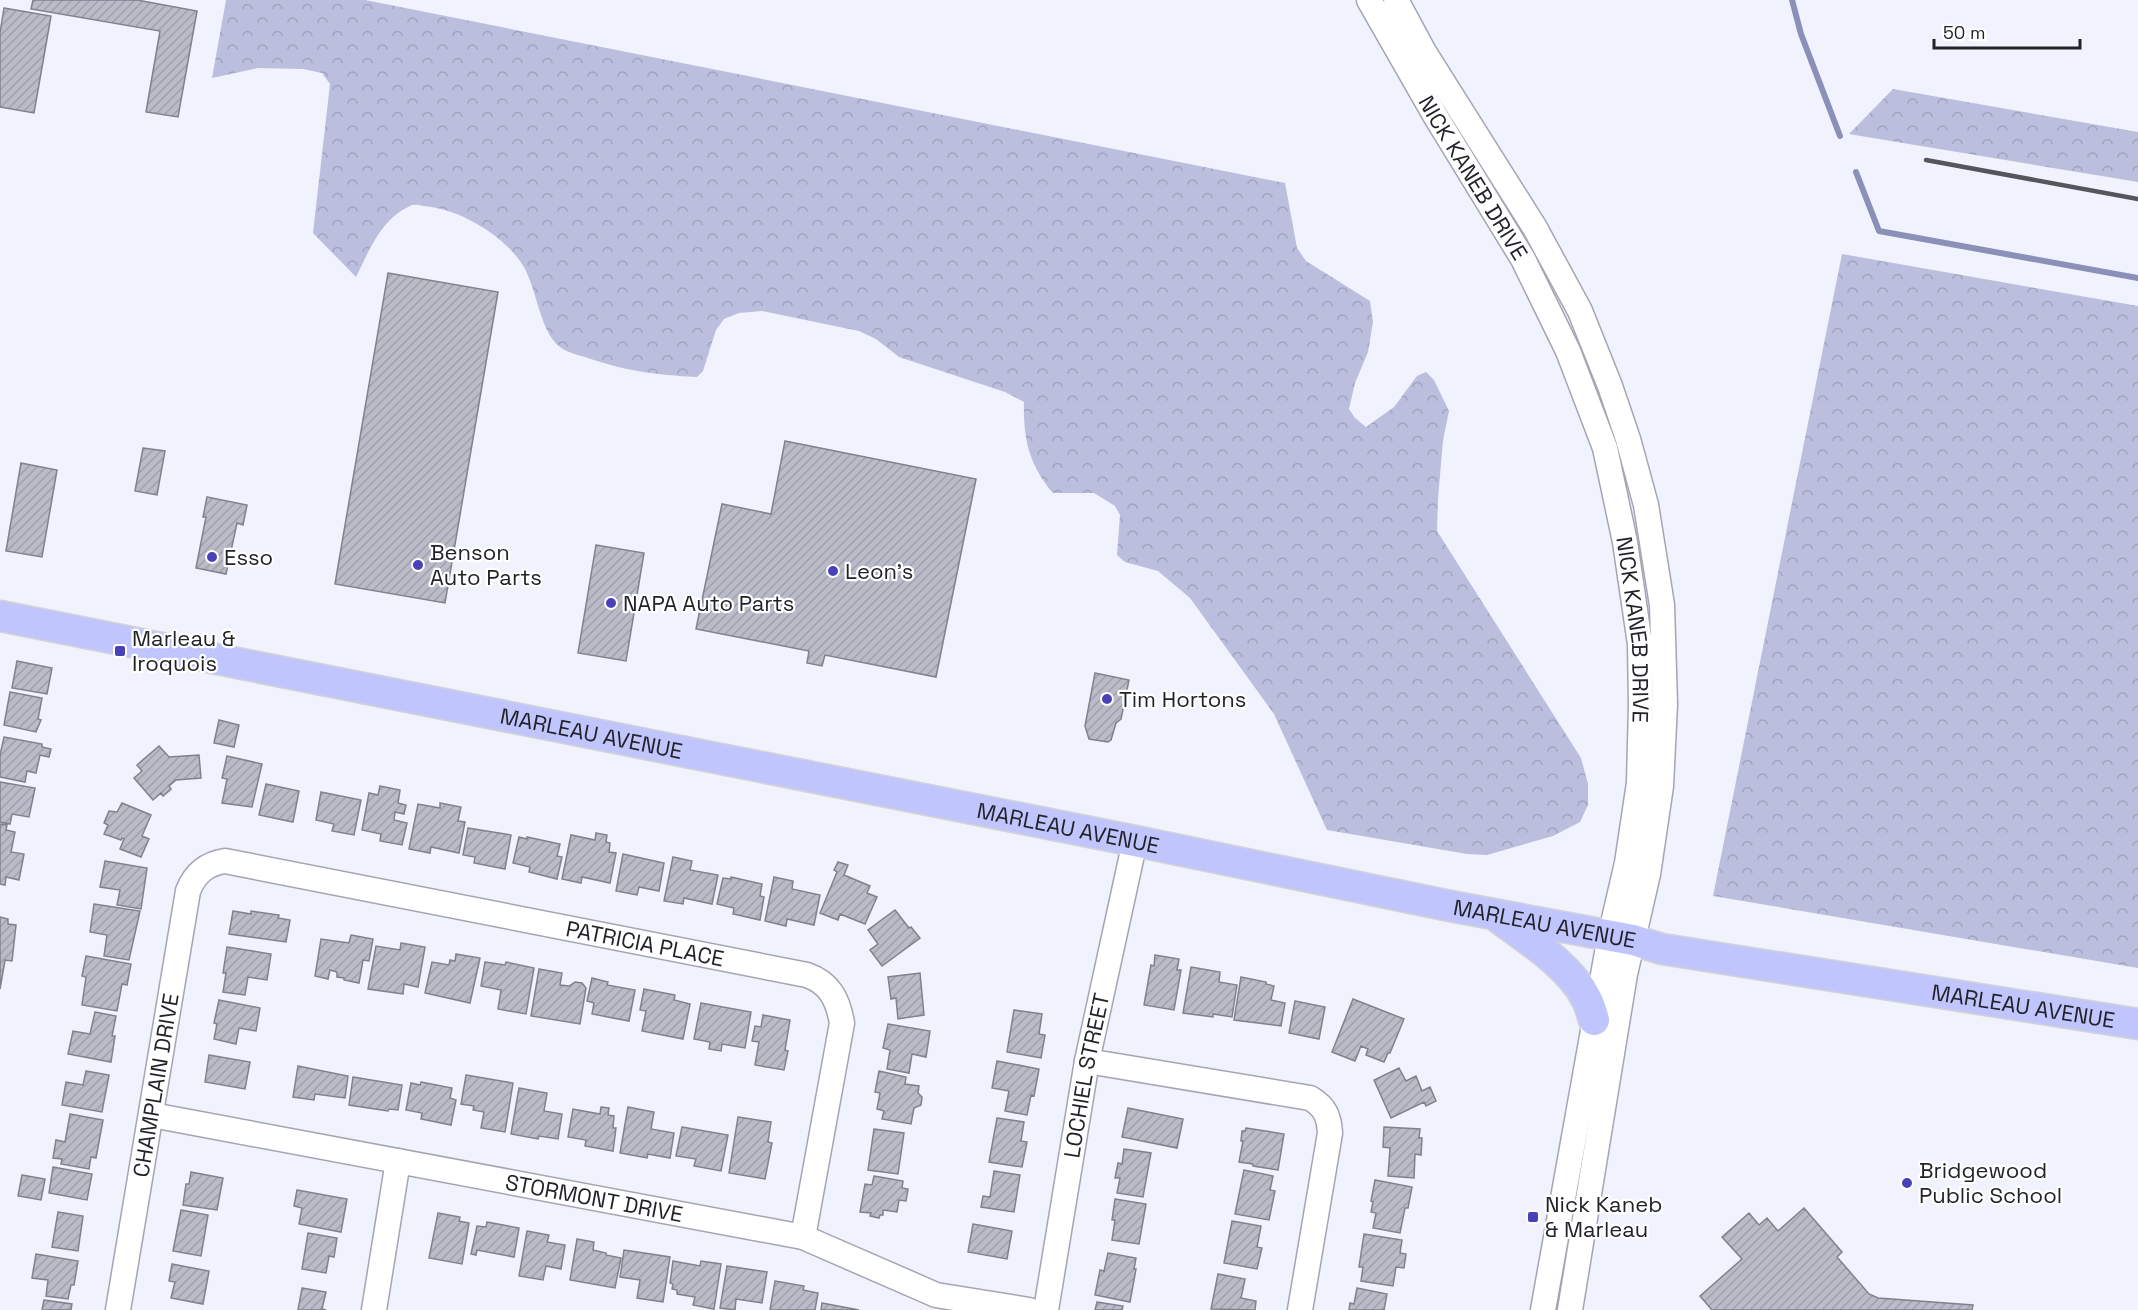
<svg xmlns="http://www.w3.org/2000/svg" width="2138" height="1310" font-family="'Space Grotesk',sans-serif">
<defs>
<pattern id="forest-crowns" width="20" height="18" patternUnits="userSpaceOnUse" patternTransform="scale(1.5)"><rect width="20" height="18" fill="#bbbedc"/><path d="M2 6a3 3 0 1 1 6 0M12 15a3 3 0 1 1 6 0" fill="none" stroke="#a0a3bd"/></pattern>
<pattern id="building-hatch" width="6" height="6" patternUnits="userSpaceOnUse" patternTransform="scale(1.5)"><rect width="6" height="6" fill="#b9bbc8"/><path d="M-1 1l2-2M0 6l6-6M5 7l2-2" fill="none" stroke="#9fa0ac"/></pattern>
</defs>
<rect width="100%" height="100%" fill="#f0f2fd"/>
<path fill="url(#forest-crowns)" d="M226,0H365L1285,183L1297,248L1306,261L1370,301L1373,322L1368,352L1355,383L1349,409L1355,418L1366,427L1394,407L1417,376L1426,372L1434,380L1449,411L1443,440L1438,499L1437,531L1581,758L1588,784V805L1580,822L1553,836L1487,855L1467,854L1327,830L1274,714L1190,598L1158,571L1125,562L1117,555L1120,515L1115,506L1094,493H1053C1029,465 1023,438 1024,402L1005,392L899,357L876,339L859,331L762,311L739,313L724,319L716,330L703,371L697,377C656,375 625,371 585,357C578,355 566,352 560,347C538,330 537,283 520,261C500,233 457,208 423,206C419,205 414,204 410,206C381,219 369,251 356,277L313,233L330,84L322,73L303,69L258,68L212,78Z
M1893,89L2138,132V182L1849,134Z
M1842,254L2138,306V968L1713,896Z"/>
<g fill="none" stroke-linecap="round" stroke-linejoin="round">
<path stroke="#8b90b9" stroke-width="6" d="M1792,0L1801,34L1840,136
M1856,172L1879,231L2138,278"/>
</g>
<path fill="url(#building-hatch)" stroke="#7f818d" stroke-width="1.5" d="M33,0H137L197,11L178,117L146,112L160,31L31,9Z
M4,8L51,16L34,113L0,107V33Z
M388,273L498,292L445,603L335,584Z
M785,441L976,479L936,677L825,655L822,666L807,663L809,651L696,629L722,504L771,514Z
M143,448L165,451L157,495L135,491Z
M21,463L57,470L42,557L6,551Z
M207,497L247,505L243,525L237,523L226,574L196,568L206,517H203Z
M596,545L644,553L626,661L578,653Z
M17,661L52,668L47,694L12,688Z
M1095,673L1129,680L1121,719L1116,723L1111,740L1108,742L1089,739L1085,726Z
M10,692L42,698L38,719L41,720L36,732L4,725Z
M219,720L239,725L234,747L214,743Z
M4,737L42,744V747L51,749L49,757L40,755L36,773L27,771L25,782L0,777V755Z
M159,746L169,757L199,755L201,778L176,780L169,786L171,789L163,796L161,793L153,800L134,778L142,771L137,765Z
M227,756L262,764L252,807L222,803L227,779L222,778Z
M0,782L35,788L29,817L12,814L10,824L0,822Z
M266,784L299,791L293,822L259,815Z
M380,786L400,790L398,803L406,805L404,814L395,812L394,820L407,823L402,845L380,841L381,834L362,830L369,793L378,795Z
M321,792L361,800L354,835L332,831L334,824L316,820Z
M122,803L151,815L142,836L149,839L141,857L120,849L124,839L122,838L121,840L104,834L108,825L104,823L109,811L117,812Z
M440,803L461,807L458,821L465,822L459,853L431,847L430,853L409,849L418,804L440,808Z
M0,824L7,825L6,830L15,832L11,852L24,854L19,880L6,877L5,885L0,884Z
M468,828L511,835L505,869L474,863L475,857L463,855Z
M596,833L607,835L606,842L610,843L609,852L616,853L610,883L582,877L581,883L562,879L571,835L595,840Z
M519,837L527,839V837L560,844L557,856L562,857L557,879L529,872L530,867L513,863Z
M623,854L664,863L659,891L639,887L637,895L616,891Z
M673,857L692,861L690,870L718,875L712,904L684,898L683,904L664,901Z
M105,861L147,868L141,909L117,905L120,890L100,887Z
M838,862L848,865L844,875L870,886L867,893L877,897L865,924L840,914L838,920L820,913L837,872L834,870Z
M731,877L762,884L760,896L764,897L760,920L733,914L734,908L717,904L723,878L731,879Z
M774,877L793,881L792,889L820,895L814,925L787,919L786,926L765,921Z
M94,904L140,911L129,960L104,956L107,935L90,932Z
M895,910L909,928L911,927L920,938L882,966L870,950L878,944L868,930Z
M233,911L251,914V911L279,915L278,918L290,920L286,942L229,934Z
M0,917L8,919V924L16,925L12,961L5,960L0,989Z
M351,935L373,939L369,961L363,960L359,983L344,980V978L337,977V972L330,970L328,979L315,976L321,939L349,943Z
M401,943L425,947L418,987L404,984L403,994L368,989L376,946L400,950Z
M227,947L271,954L267,980L248,977L245,995L223,992L226,973H223Z
M456,954L480,958L470,1003L425,993L432,962L449,965L450,960L455,961Z
M1155,955L1179,959L1177,970H1181L1174,1010L1144,1005L1151,965L1154,966Z
M86,956L131,964L127,985L122,984L117,1011L82,1005L86,977L82,976Z
M485,962L505,965L506,962L534,968L526,1014L498,1009L501,990L481,986Z
M1191,967L1220,972L1219,982L1237,985L1232,1017L1213,1014V1017L1183,1013Z
M539,969L562,973L560,985L569,986L575,982L582,983L586,988L580,1024L531,1016Z
M920,973L924,1015L898,1019L896,998L891,999L888,977Z
M1241,977L1266,982V984L1274,986L1271,1000L1285,1003L1281,1026L1234,1020Z
M592,978L608,982L607,985L635,990L629,1021L592,1014L594,1003L587,1001Z
M644,989L675,995L674,1000L690,1004L683,1039L642,1031L646,1011L640,1010Z
M1353,999L1404,1019L1390,1053H1388L1384,1062L1366,1055L1368,1049L1361,1046L1355,1061L1332,1052Z
M219,1000L260,1008L256,1031L239,1028L236,1044L214,1039L217,1024L214,1023Z
M1295,1001L1325,1007L1319,1039L1289,1033Z
M701,1003L751,1012L745,1048L722,1044L721,1051L709,1049L710,1042L694,1039Z
M1014,1010L1042,1014L1039,1034L1045,1035L1041,1058L1007,1052Z
M95,1012L116,1016L112,1036H115L111,1062L68,1054L73,1031L90,1034Z
M763,1015L790,1020L785,1050L788,1051L784,1070L755,1065L759,1042L752,1041L755,1026L761,1027Z
M888,1024L930,1031L926,1057L912,1054L909,1073L887,1069L890,1050L883,1048Z
M209,1055L250,1062L245,1089L205,1082Z
M997,1061L1039,1069L1034,1096L1031,1095L1027,1115L1005,1111L1009,1091L992,1088Z
M298,1066L348,1076L345,1098L315,1094L314,1100L293,1097Z
M1399,1068L1406,1081L1416,1076L1422,1091L1430,1087L1436,1101L1426,1106L1424,1102L1391,1118L1374,1080Z
M86,1071L109,1075L102,1112L62,1105L66,1082L83,1085Z
M879,1071L906,1077L905,1084L919,1086L918,1093L922,1097L921,1105L914,1108L911,1124L882,1119L884,1111L877,1109L880,1093L875,1092Z
M466,1075L513,1083L505,1132L481,1128L484,1112L473,1110L474,1106L461,1104Z
M353,1077L402,1085L398,1110L389,1109L388,1111L349,1105Z
M421,1082L452,1088L450,1098L456,1100L451,1125L421,1119L422,1113L406,1110L411,1083L420,1085Z
M519,1088L547,1093L544,1111L562,1114L558,1139L539,1136L538,1139L511,1134Z
M601,1107L609,1108L608,1115L614,1116L613,1128H616L613,1151L585,1146L586,1140L568,1137L573,1109L600,1114Z
M628,1107L654,1112L651,1129L674,1133L670,1158L648,1154L647,1158L620,1153Z
M1128,1108L1183,1119L1177,1148L1122,1137Z
M70,1114L103,1120L96,1158L91,1157L89,1169L61,1164L62,1159L53,1158L56,1140L65,1142Z
M738,1117L771,1122L768,1142L772,1143L765,1179L729,1173Z
M997,1118L1024,1122L1021,1141L1027,1142L1022,1167L989,1162Z
M682,1127L728,1135L721,1171L694,1166L696,1159L676,1156Z
M1384,1127L1420,1129L1419,1138H1422L1421,1155L1415,1154L1414,1178L1388,1176L1390,1148L1383,1147Z
M1246,1128L1284,1134L1278,1170L1253,1166V1164L1239,1162L1243,1141H1241L1242,1131H1245Z
M874,1129L904,1133L898,1174L868,1170Z
M1124,1149L1151,1153L1143,1197L1117,1193L1120,1178H1115L1118,1163L1122,1164Z
M53,1167L92,1174L87,1200L49,1193Z
M1244,1170L1273,1176L1270,1190L1275,1191L1269,1220L1235,1214Z
M994,1171L1020,1175L1014,1212L981,1207L983,1196L990,1197Z
M191,1172L223,1178L217,1210L183,1205L186,1184H189Z
M22,1175L45,1179L41,1200L18,1196Z
M874,1176L903,1181L902,1188L908,1189L906,1201L899,1200L897,1212L883,1210V1215H880L879,1218L870,1216L871,1213L860,1212L865,1184L872,1185Z
M1375,1180L1412,1187L1408,1208H1405L1400,1233L1373,1228L1376,1213L1371,1212L1373,1202L1371,1201Z
M297,1190L347,1199L341,1232L299,1224L302,1208L294,1206Z
M1115,1199L1146,1204L1139,1244L1112,1240L1115,1220H1112Z
M1804,1208L1842,1252L1837,1257L1869,1294L1878,1298L1973,1305L1972,1310H1712L1700,1296L1742,1259L1722,1237L1749,1213L1759,1225L1767,1218L1778,1231Z
M181,1210L208,1215L201,1256L173,1251Z
M58,1212L83,1216L78,1251L52,1247Z
M438,1213L460,1217L459,1221L469,1223L462,1264L429,1258Z
M1232,1221L1261,1226L1257,1247L1262,1248L1257,1269L1224,1263Z
M487,1222L519,1228L514,1257L477,1250L476,1255L471,1254L477,1226L486,1227Z
M973,1224L1012,1231L1007,1259L968,1252Z
M527,1231L549,1235L547,1242L565,1245L561,1269L546,1266L543,1280L519,1276Z
M308,1233L337,1238L334,1257L329,1256L326,1273L302,1269Z
M1364,1234L1402,1240L1400,1253L1406,1254L1404,1268L1396,1267L1393,1286L1361,1281L1363,1267H1359Z
M577,1239L594,1242L593,1250L606,1253V1255L621,1258L615,1288L570,1280Z
M624,1250L670,1257L663,1302L637,1298L640,1280L620,1277Z
M1108,1253L1136,1258L1134,1269H1136L1130,1302L1095,1295L1100,1270L1104,1271Z
M36,1254L78,1261L74,1285H71L68,1299L46,1296L48,1280L32,1278Z
M673,1261L700,1266L701,1261L721,1264L714,1309L693,1305L695,1297L677,1294V1290L672,1289L673,1284L670,1283Z
M172,1264L209,1271L203,1304L171,1298L175,1282L169,1281Z
M727,1266L767,1272L762,1303L736,1299L735,1310L720,1308Z
M1218,1274L1245,1279L1241,1298L1256,1301L1255,1310L1211,1309Z
M775,1281L804,1286L803,1290L818,1293L815,1310H770Z
M302,1288L326,1292L322,1309L326,1310H298Z
M1357,1288L1387,1294L1384,1310H1349L1350,1303L1354,1304Z
M44,1300L72,1304L71,1310H42Z
M1097,1302L1123,1306L1122,1310H1095Z
M822,1303L859,1310H821Z"/>
<g fill="none" stroke-linecap="round" stroke-linejoin="round">
<defs>
<g id="minor">
<path id="s1" d="M1369,0L1436,117L1523,259L1568,351L1605,448L1625,542L1640,644L1641,705L1639,783L1627,863L1610,936L1543,1310"/>
<path d="M1396,0L1424,52L1535,228L1580,311L1610,386L1628,439L1646,505L1662,605L1665,704L1661,786L1648,874L1625,974L1570,1310"/>
<path d="M1087,1061L1310,1098C1325,1107 1329,1116 1330,1133L1300,1310"/>
<path id="s2" d="M152,1115L803,1237L936,1295L1029,1310"/>
<path id="s3" d="M118,1310L188,891C195,873 206,864 225,861L807,975C830,983 838,1000 842,1023L803,1237"/>
<path d="M374,1310L398,1161"/>
<path id="s4" d="M1046,1310L1087,1061L1135,841"/>
</g>
<g id="major">
<path id="s5" d="M0,616L1135,841L1450,906L1633,940L1662,949L2138,1024"/>
<path d="M1499,918C1527,939 1570,966 1586,998C1590,1005 1592,1013 1594,1020"/>
</g>
</defs>
<use href="#minor" stroke="#a4a5b2" stroke-width="27"/>
<use href="#major" stroke="#d3d3d4" stroke-width="33"/>
<use href="#minor" stroke="#fff" stroke-width="24"/>
<use href="#major" stroke="#c1c5fe" stroke-width="30"/>
<path stroke="#54565c" stroke-width="4.5" d="M1926,160L2138,199"/>
</g>
<g fill="#4941b8" stroke="#fff" stroke-width="2">
<circle cx="212" cy="557" r="6"/>
<circle cx="418" cy="565" r="6"/>
<circle cx="833" cy="571" r="6"/>
<circle cx="611" cy="603" r="6"/>
<rect x="114" y="645" width="12" height="12" rx="3"/>
<circle cx="1107" cy="699" r="6"/>
<circle cx="1907" cy="1183" r="6"/>
<rect x="1527" y="1211" width="12" height="12" rx="3"/>
</g>
<g text-anchor="middle" dominant-baseline="central" stroke-width="4.5" stroke-linejoin="round" paint-order="stroke">
<g font-size="22" fill="#222328" stroke="#fff">
<text stroke="none"><textPath href="#s1" startOffset="206">NICK KANEB DRIVE</textPath></text>
<text stroke="none"><textPath href="#s1" startOffset="692">NICK KANEB DRIVE</textPath></text>
<text stroke="none"><textPath href="#s5" startOffset="603">MARLEAU AVENUE</textPath></text>
<text stroke="none"><textPath href="#s5" startOffset="1089">MARLEAU AVENUE</textPath></text>
<text stroke="none"><textPath href="#s5" startOffset="1575">MARLEAU AVENUE</textPath></text>
<text stroke="none"><textPath href="#s3" startOffset="903">PATRICIA PLACE</textPath></text>
<text stroke="none"><textPath href="#s5" startOffset="2061">MARLEAU AVENUE</textPath></text>
<text stroke="none"><textPath href="#s4" startOffset="238">LOCHIEL STREET</textPath></text>
<text stroke="none"><textPath href="#s3" startOffset="228">CHAMPLAIN DRIVE</textPath></text>
<text stroke="none"><textPath href="#s2" startOffset="450">STORMONT DRIVE</textPath></text>
</g>
<g font-size="22" fill="#222328" stroke="#fff" text-anchor="start">
<text x="430" y="552">Benson<tspan x="430" dy="25">Auto Parts</tspan></text>
<text x="224" y="557">Esso</text>
<text x="845" y="571">Leon's</text>
<text x="623" y="603">NAPA Auto Parts</text>
<text x="132" y="638">Marleau &amp;<tspan x="132" dy="25">Iroquois</tspan></text>
<text x="1119" y="699">Tim Hortons</text>
<text x="1919" y="1170">Bridgewood<tspan x="1919" dy="25">Public School</tspan></text>
<text x="1545" y="1204">Nick Kaneb<tspan x="1545" dy="25">&amp; Marleau</tspan></text>
</g>
</g>
<path d="M1934 39v9h146v-9" fill="none" stroke="#222328" stroke-width="3"/>
<text x="1943" y="39" font-size="18" fill="#222328" stroke="#ffffff" stroke-width="4.5" paint-order="stroke">50 m</text>
</svg>
